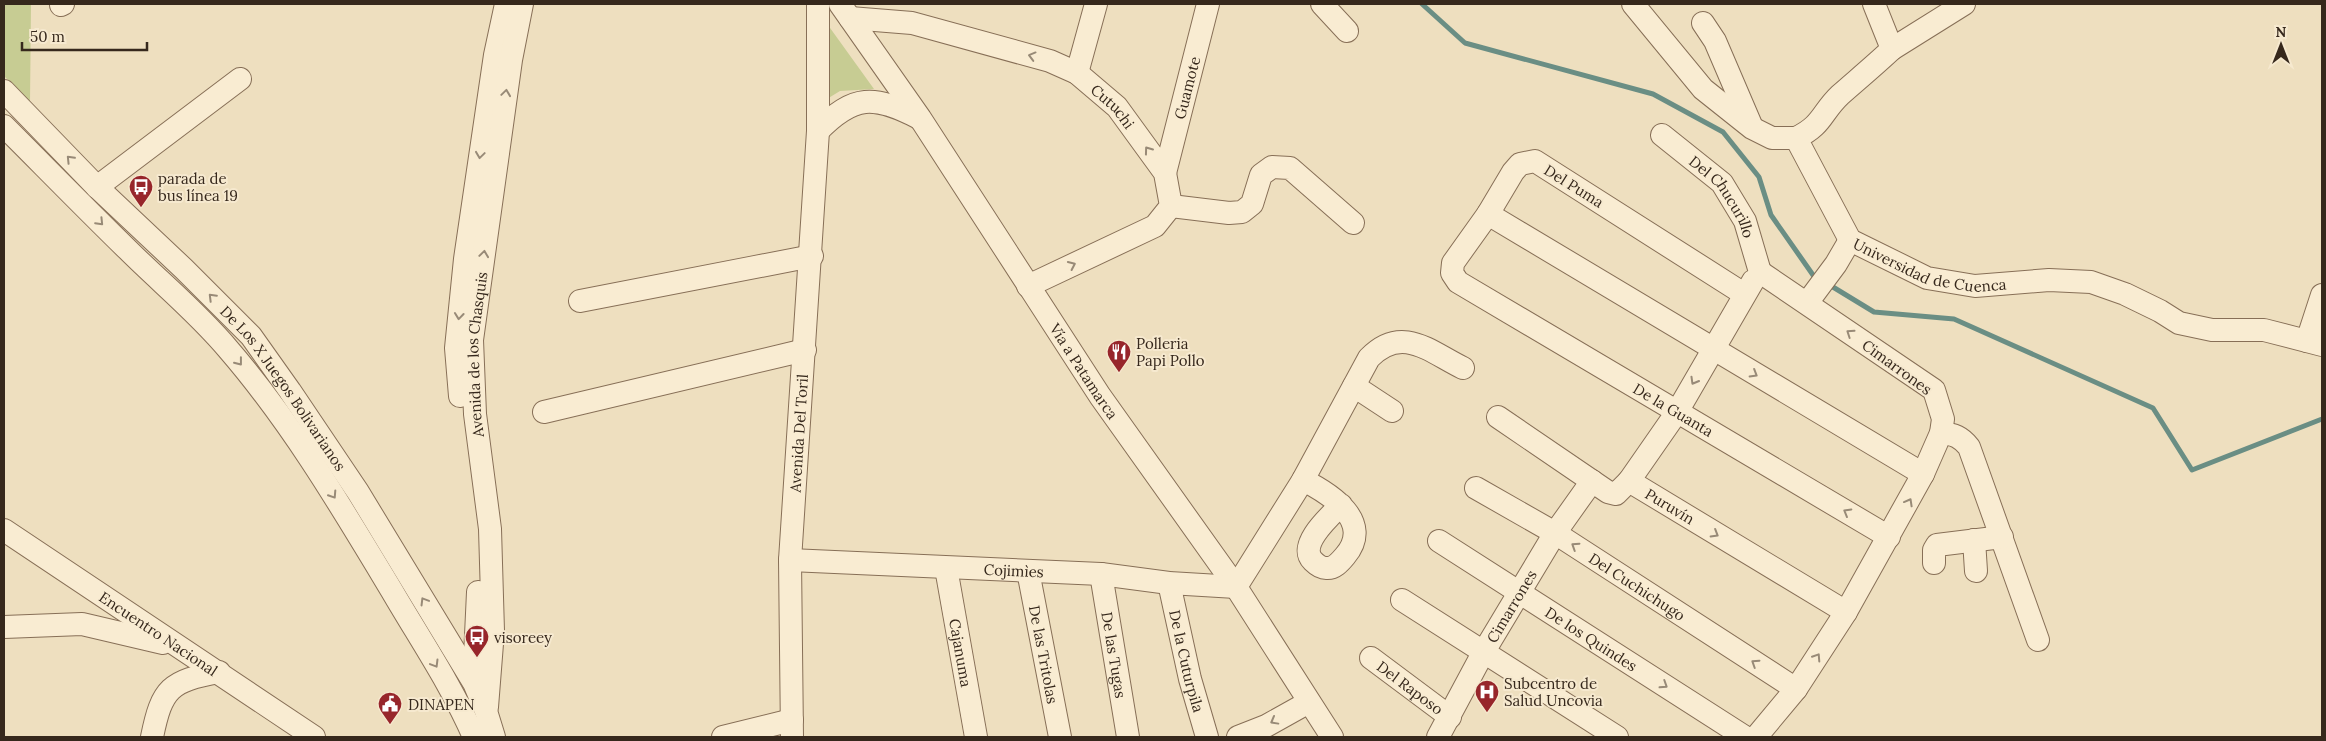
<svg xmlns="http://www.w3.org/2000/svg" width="2326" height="741" font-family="Lora,serif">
<rect width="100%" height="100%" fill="#eedfbf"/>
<path fill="#c7cc93" d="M4,4H31L30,102L4,76Z
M820,14L874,89L840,91L822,102Z"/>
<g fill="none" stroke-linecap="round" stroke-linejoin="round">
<path stroke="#6a8e84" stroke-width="5" d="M1422,4L1465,43L1653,94L1723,132L1759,177L1771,215L1813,275L1819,279
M1828,284L1874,312L1954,319L2153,408L2192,470L2322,419"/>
<defs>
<g id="minor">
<path id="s1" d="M840,4L920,118L1100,396L1236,587L1332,737"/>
<path d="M1322,4L1347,31"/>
<path d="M1633,4L1703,89L1752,128L1772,138H1796"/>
<path id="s2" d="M1874,4L1892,49C1875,65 1857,80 1840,95C1821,113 1823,125 1796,138L1850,240L1927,278L1975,286L2049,280L2091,282L2125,294L2160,311L2179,323L2212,330H2264L2322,345"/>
<path d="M61,5L63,4"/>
<path id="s3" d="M850,18L912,23L1050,61L1077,73L1117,107L1165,173L1171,206L1155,226L1028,286"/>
<path d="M1703,23L1715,41L1751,125"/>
<path d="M1892,49L1964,4"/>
<path d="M1077,73L1096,4"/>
<path id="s4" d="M4,91L97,187L184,269L251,336L290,391L358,492L474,683L486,711L494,737"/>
<path d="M4,126C45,167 86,209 128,250C161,283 198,313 228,349C292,423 342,508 392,591C420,639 452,686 474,737"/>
<path d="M818,131C854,94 874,95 919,118"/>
<path id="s5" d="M1662,135L1722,183L1745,221L1760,272"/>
<path id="s6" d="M1165,173L1208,4"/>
<path d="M97,187L240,79"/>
<path d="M1171,206L1229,213L1242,212L1252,204L1261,175L1272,167L1290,168L1353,223"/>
<path d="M1488,214L1923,474"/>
<path id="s7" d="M1744,294L1535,161L1520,164L1513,172L1488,214L1453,263L1452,273L1458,282L1889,537"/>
<path d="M580,301L812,256"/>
<path d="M1807,303L1836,264L1850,240"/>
<path d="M2307,341L2322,295"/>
<path d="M1354,386L1392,411"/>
<path d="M460,396L456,348L465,259L495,55L506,4"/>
<path d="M544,412L805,350"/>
<path d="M1498,417L1608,492L1616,494L1629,481L1677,412L1753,281"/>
<path d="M1941,433C1954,434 1961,437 1969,447L2038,640"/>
<path d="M1303,480C1331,494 1374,522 1345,556C1340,562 1334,569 1326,568C1321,568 1316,564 1313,561C1297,545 1330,516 1341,505"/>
<path id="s8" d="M1629,481L1846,612"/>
<path id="s9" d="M1476,488L1555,533L1796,689"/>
<path id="s10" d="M4,530L314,737"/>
<path d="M1974,540L1976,571"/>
<path id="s11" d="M1439,541L1745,737"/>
<path id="s12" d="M790,560L1101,574L1169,583L1236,587L1303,480L1369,358C1402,324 1430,352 1463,368"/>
<path d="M1934,563V550L1937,545L2002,537"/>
<path id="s13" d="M946,568L976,737"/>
<path id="s14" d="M1028,571L1060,737"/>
<path id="s15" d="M1101,574L1128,737"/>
<path id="s16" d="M1169,583L1190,679L1207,737"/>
<path d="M1402,600L1617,737"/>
<path d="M4,627L82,624L163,643"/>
<path id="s17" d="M1371,658L1450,717"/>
<path d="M474,678L478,592"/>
<path id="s18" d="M487,707L493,631L490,529L475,414L472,340L511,60L522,4"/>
<path d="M152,737C162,688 170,681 219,672"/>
<path d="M723,737L792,720"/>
<path id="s19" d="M792,737L790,560L818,131V4"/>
<path d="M1238,737L1266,726L1309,702"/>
<path id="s20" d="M1438,737L1483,653L1555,533L1592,481"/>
<path d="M1756,737L1796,689L1846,612L1923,474L1941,433L1943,419L1934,390L1760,272"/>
</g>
</defs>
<use href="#minor" stroke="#876f57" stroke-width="24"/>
<use href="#minor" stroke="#f9ecd2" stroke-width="22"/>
</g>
<defs><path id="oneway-chevron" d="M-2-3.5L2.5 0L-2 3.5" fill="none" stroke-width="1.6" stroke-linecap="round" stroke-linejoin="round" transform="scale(1.25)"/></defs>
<g stroke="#988a77">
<use href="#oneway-chevron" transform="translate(1032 56) rotate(-165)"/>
<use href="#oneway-chevron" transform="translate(506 93) rotate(-82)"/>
<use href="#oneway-chevron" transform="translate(1148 150) rotate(-126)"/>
<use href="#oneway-chevron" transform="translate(480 155) rotate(98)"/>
<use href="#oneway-chevron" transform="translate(70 159) rotate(-134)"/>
<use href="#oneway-chevron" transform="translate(100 222) rotate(46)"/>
<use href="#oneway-chevron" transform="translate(484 254) rotate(-82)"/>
<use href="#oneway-chevron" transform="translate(1072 265) rotate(-25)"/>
<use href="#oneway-chevron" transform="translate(212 297) rotate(-135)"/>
<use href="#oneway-chevron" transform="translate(459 316) rotate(96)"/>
<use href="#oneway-chevron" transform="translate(1850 333) rotate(-146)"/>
<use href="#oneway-chevron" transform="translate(239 362) rotate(52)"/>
<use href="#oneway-chevron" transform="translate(1754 374) rotate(31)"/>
<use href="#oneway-chevron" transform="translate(1694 381) rotate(120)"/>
<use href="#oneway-chevron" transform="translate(333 495) rotate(57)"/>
<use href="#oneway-chevron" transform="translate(1909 502) rotate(-61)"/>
<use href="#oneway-chevron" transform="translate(1847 512) rotate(-150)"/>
<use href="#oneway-chevron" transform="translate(1715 534) rotate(31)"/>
<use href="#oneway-chevron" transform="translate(1575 546) rotate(-147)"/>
<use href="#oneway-chevron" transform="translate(424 601) rotate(-121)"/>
<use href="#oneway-chevron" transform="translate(1817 657) rotate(-57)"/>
<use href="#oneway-chevron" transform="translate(1755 663) rotate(-147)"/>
<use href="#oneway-chevron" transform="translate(435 664) rotate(59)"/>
<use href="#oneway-chevron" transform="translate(1664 685) rotate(33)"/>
<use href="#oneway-chevron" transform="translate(1274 721) rotate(151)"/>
</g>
<defs>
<symbol id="bus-pin" viewBox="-11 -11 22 30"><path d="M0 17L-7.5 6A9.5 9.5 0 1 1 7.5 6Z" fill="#97262b" stroke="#f6e9cf"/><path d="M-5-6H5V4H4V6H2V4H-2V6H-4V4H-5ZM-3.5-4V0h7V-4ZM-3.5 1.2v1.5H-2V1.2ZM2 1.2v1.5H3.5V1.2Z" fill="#fff"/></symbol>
<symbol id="restaurant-pin" viewBox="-11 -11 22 30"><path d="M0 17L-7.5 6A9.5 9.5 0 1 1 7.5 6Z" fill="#97262b" stroke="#f6e9cf"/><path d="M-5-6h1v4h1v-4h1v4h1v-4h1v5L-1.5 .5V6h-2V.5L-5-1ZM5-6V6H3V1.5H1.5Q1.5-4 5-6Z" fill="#fff"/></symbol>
<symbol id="hospital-pin" viewBox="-11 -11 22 30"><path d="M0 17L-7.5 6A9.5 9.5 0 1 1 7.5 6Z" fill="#97262b" stroke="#f6e9cf"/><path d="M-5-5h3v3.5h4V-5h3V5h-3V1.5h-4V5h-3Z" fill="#fff"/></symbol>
<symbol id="civic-pin" viewBox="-11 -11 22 30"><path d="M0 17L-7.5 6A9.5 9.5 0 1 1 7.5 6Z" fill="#97262b" stroke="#f6e9cf"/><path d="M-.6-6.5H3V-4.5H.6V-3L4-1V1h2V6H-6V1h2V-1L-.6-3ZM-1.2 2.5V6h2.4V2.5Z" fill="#fff"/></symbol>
</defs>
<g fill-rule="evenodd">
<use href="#bus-pin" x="127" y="173" width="28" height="38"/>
<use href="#restaurant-pin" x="1105" y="338" width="28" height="38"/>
<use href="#bus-pin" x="463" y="623" width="28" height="38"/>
<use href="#hospital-pin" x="1473" y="678" width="28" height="38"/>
<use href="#civic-pin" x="376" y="690" width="28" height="38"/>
</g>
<g text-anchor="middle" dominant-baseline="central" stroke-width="4" stroke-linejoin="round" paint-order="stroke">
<g font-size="15" fill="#36281c" stroke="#f6e9cf">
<text stroke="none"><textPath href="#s6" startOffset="88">Guamote</textPath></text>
<text stroke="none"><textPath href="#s3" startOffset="284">Cutuchi</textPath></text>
<text transform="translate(1574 186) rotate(32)">Del Puma</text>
<text stroke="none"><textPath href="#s5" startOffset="88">Del Chucurillo</textPath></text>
<text stroke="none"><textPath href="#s2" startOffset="381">Universidad de Cuenca</textPath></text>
<text stroke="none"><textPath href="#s18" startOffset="354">Avenida de los Chasquis</textPath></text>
<text transform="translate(1897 367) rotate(36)">Cimarrones</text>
<text stroke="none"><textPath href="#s1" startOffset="441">Vía a Patamarca</textPath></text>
<text stroke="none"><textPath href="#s4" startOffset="409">De Los X Juegos Bolivarianos</textPath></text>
<text stroke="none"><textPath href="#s7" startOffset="654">De la Guanta</textPath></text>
<text stroke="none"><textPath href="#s19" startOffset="304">Avenida Del Toril</textPath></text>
<text stroke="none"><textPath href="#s8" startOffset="48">Puruvín</textPath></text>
<text stroke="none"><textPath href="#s12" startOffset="224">Cojimìes</textPath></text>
<text stroke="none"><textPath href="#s9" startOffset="189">Del Cuchichugo</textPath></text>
<text stroke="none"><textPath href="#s20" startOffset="150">Cimarrones</textPath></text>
<text stroke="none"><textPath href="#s10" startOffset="186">Encuentro Nacional</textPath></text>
<text stroke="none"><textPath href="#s11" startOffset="181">De los Quindes</textPath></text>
<text stroke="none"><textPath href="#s13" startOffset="86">Cajanuma</textPath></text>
<text stroke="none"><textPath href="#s14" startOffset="85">De las Tritolas</textPath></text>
<text stroke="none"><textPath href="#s15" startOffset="82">De las Tugas</textPath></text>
<text stroke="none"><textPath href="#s16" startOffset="80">De la Cuturpila</textPath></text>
<text stroke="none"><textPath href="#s17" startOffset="49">Del Raposo</textPath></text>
</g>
<g font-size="15" fill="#36281c" stroke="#f6e9cf" text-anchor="start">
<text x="158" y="178">parada de<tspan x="158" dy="17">bus línea 19</tspan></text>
<text x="1136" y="343">Polleria<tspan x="1136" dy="17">Papi Pollo</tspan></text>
<text x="494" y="637">visoreey</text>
<text x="1504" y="683">Subcentro de<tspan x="1504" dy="17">Salud Uncovia</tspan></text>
<text x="408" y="704">DINAPEN</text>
</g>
</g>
<rect width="2326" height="741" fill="none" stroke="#36281c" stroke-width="10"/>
<g transform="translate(2281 45)" stroke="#f6e9cf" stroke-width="4" paint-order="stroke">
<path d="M0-4L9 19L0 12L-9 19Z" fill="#36281c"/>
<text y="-8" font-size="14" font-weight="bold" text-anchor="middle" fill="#36281c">N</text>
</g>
<path d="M22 42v8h125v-8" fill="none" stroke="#36281c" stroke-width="2.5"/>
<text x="30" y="42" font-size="15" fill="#36281c" stroke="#f6e9cf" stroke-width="4" paint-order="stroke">50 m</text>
</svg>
